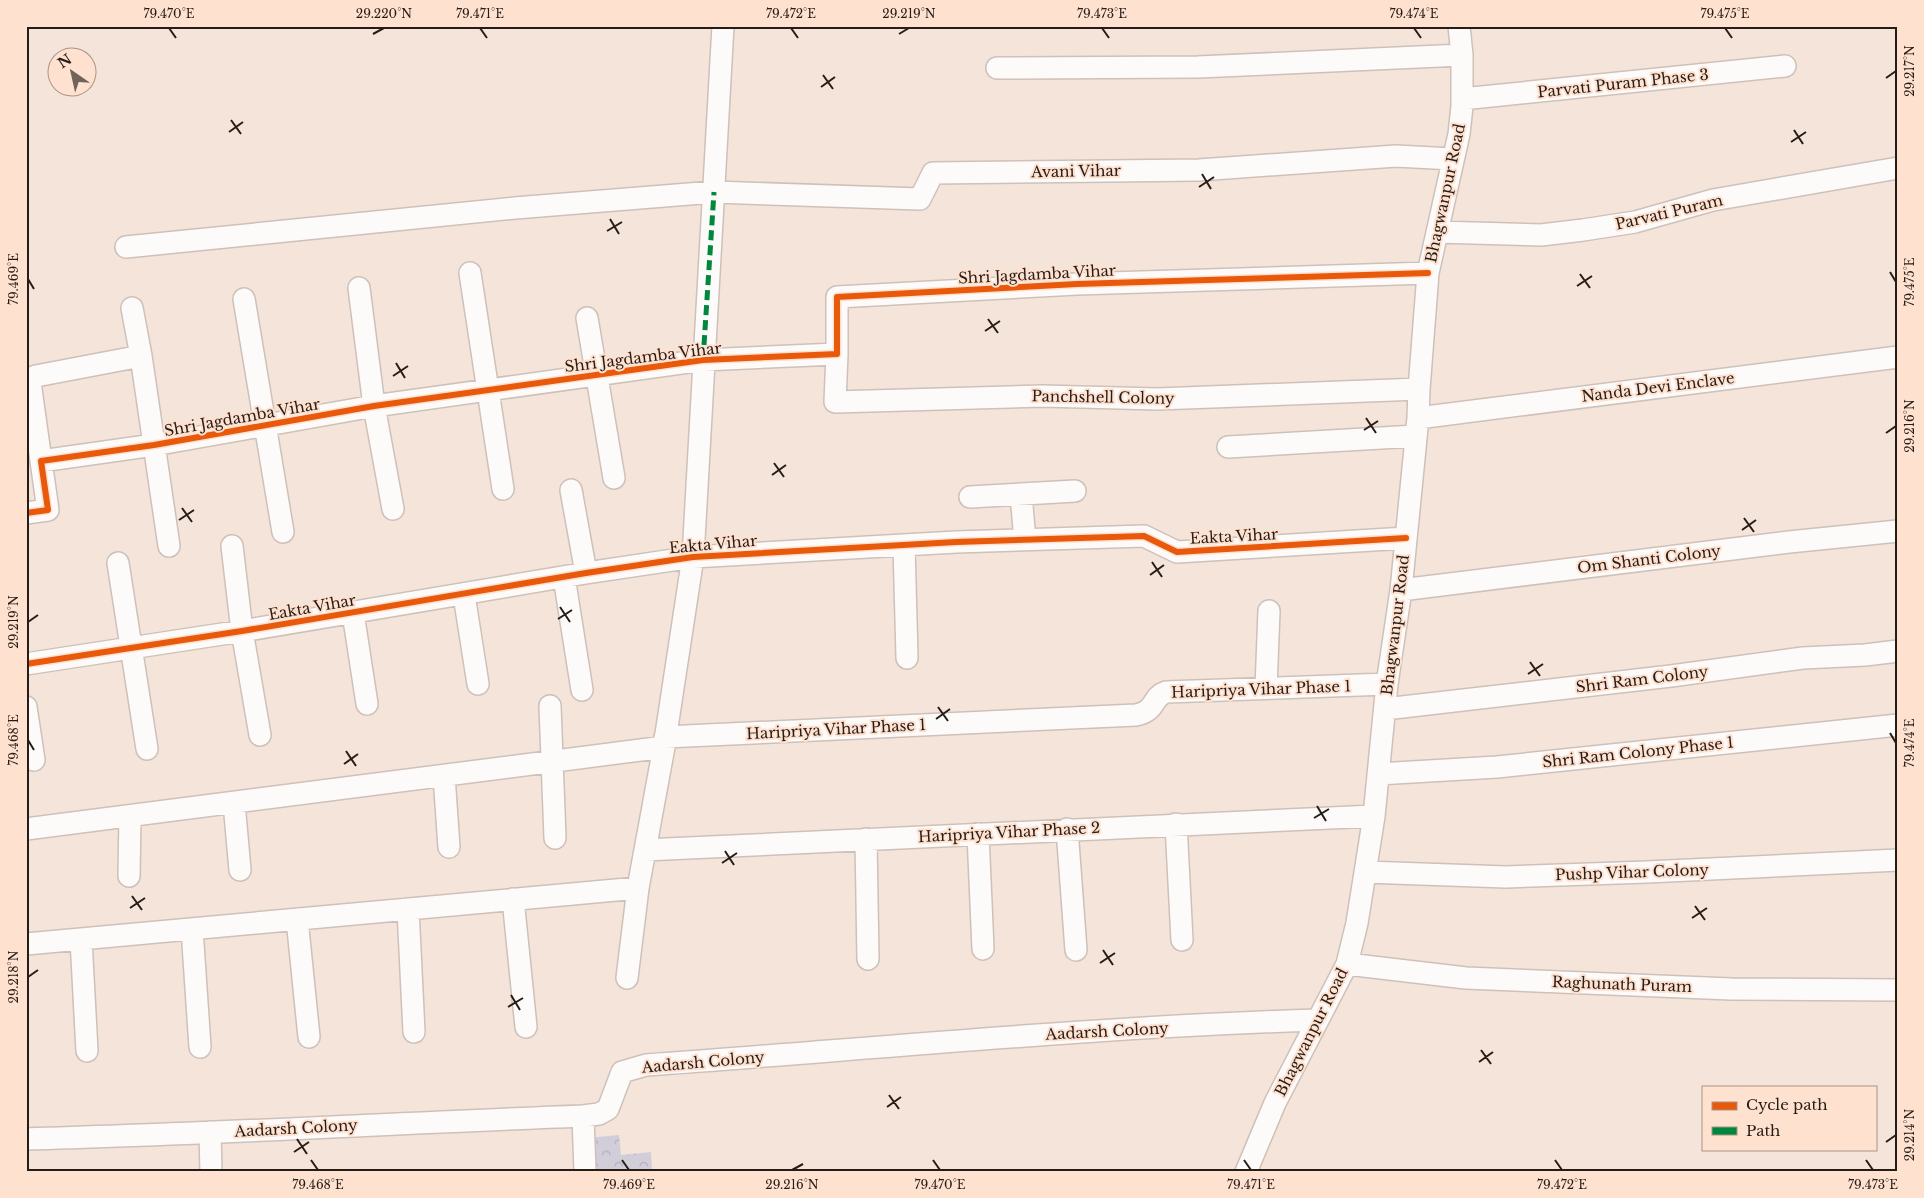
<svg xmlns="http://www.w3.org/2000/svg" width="1924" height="1198" font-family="'Libre Baskerville',serif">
<defs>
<pattern id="park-crowns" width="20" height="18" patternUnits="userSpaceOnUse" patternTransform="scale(1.25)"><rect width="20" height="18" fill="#d1cdd9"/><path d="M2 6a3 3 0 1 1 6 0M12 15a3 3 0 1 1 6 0" fill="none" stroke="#b3b0ba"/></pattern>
</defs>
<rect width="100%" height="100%" fill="#f4e4da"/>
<path fill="url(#park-crowns)" d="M619,1135L621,1155L651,1152L652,1172H589L587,1138Z"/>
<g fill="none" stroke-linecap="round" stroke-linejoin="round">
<defs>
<path id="minor" d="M997,68L1198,67L1462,55
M1462,99L1785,66
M1437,232L1541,235L1583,230L1635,222L1713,200L1898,168
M126,247L515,208L714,192L920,199L933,173L1199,170L1396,156L1453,159
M470,273L503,489
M359,288L374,406L393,509
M244,299L283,532
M132,308L141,356L169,546
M587,318L614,478
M837,354L835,402L1042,396L1158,399L1419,389
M1418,418L1898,357
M1228,447L1415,436
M41,461L30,382L31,378L36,376L141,356
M571,490L586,573
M1021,495L1025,540
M970,497L1075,491
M26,513L48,510L41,461L154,445L374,406L703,360L837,354V297L1077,284L1428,273
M904,545L907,658
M232,546L242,631L260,735
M118,563L147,749
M564,577L582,690
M1401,590L1789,542L1898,531
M464,595L478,684
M353,613L367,704
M26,664L242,631L586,573L693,557L956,542L1144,536L1177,552L1406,538
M1266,688L1269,611
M550,706L555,838
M26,707L34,760
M1385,709L1671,676L1803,658L1865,655L1898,651
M665,737L1136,715C1157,711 1151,697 1166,692L1387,684
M1378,774L1497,767L1898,725
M444,776L449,847
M234,803L240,870
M1176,824L1182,940
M26,829L664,747
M1067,829L1076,950
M978,834L983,949
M866,839L868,959
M645,850L1374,816
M1365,872L1506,877L1647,872L1898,860
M129,876L130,816
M513,899L526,1027
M408,909L414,1032
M297,919L309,1037
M192,929L200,1047
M81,939L87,1051
M26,944L638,888
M1347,964L1466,978L1731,989L1898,990
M627,978L638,888L664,747L693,557L723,26
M583,1116L585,1172
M210,1132L211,1172
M26,1139C212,1134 397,1123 583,1116L599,1114L608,1109L622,1072L646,1065C870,1049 1093,1027 1317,1020
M1246,1172L1275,1103L1347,964L1357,923L1374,816L1387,684L1401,590L1418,418L1419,389L1428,273L1459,134L1462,106V55L1459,26"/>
</defs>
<use href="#minor" stroke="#cec1b9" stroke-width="24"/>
<use href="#minor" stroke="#fdfbf9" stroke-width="21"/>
<path stroke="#00873e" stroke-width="5" stroke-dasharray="10 5" stroke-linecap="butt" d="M703,360L714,192"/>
<defs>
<path id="cycleway" d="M26,513L48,510L41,461L154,445L374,406L703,360L837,354V297L1077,284L1428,273
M26,664L242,631L586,573L693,557L956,542L1144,536L1177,552L1406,538"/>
</defs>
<use href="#cycleway" stroke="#ffe1d0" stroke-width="9"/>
<use href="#cycleway" stroke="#e8590c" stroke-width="6"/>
</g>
<path fill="none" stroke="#271d17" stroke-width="2" d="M169,28L176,38M480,28L487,38M791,28L798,38M1102,28L1109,38M1414,28L1421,38M1725,28L1732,38M373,34L384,28M899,34L909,28M823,75L833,89M1886,78L1896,71M821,87L835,77M231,120L241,134M1794,130L1803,144M229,132L243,122M1791,142L1806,132M1202,174L1211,189M1199,187L1214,177M610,219L619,234M607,231L622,222M1890,272L1896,282M1580,274L1590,288M28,279L34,289M1577,286L1592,276M988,319L998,333M985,331L1000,321M396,363L405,378M393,376L408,366M1366,418L1376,433M1364,430L1378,421M1886,433L1896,426M774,463L784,477M772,475L786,465M182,508L192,522M1744,518L1754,532M179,520L194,510M1742,530L1756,520M1152,562L1162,577M1150,575L1164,565M560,607L570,622M558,619L572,610M28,622L38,615M1530,662L1540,676M1528,674L1543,664M938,707L948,721M936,719L950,709M1890,733L1896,743M28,740L34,750M346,751L356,766M344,764L358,754M1317,806L1326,821M1314,818L1329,809M725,851L734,865M722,863L737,853M132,896L142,910M1695,906L1705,920M130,908L145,898M1692,918L1707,908M1103,950L1113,965M1100,963L1115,953M28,977L38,970M511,995L520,1010M508,1007L523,998M1481,1050L1491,1064M1479,1062L1493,1052M889,1095L899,1109M887,1107L901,1097M297,1139L307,1154M1886,1142L1896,1135M294,1152L309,1142M311,1160L318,1170M622,1160L629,1170M933,1160L940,1170M1244,1160L1251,1170M1555,1160L1562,1170M1866,1160L1873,1170M792,1170L803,1164"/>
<g text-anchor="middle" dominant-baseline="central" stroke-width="4" stroke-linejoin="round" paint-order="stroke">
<g font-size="15" fill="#271d17" stroke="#ffe1d0">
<text transform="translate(1623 83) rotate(-6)">Parvati Puram Phase 3</text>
<text transform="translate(1076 171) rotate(-1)">Avani Vihar</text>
<text transform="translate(1445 193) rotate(-78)">Bhagwanpur Road</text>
<text transform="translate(1669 212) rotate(-13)">Parvati Puram</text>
<text transform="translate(1037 274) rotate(-3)">Shri Jagdamba Vihar</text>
<text transform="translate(643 357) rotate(-7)">Shri Jagdamba Vihar</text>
<text transform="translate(1658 387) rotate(-7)">Nanda Devi Enclave</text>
<text transform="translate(1103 397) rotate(1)">Panchshell Colony</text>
<text transform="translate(242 417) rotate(-10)">Shri Jagdamba Vihar</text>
<text transform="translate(1234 536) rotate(-3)">Eakta Vihar</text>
<text transform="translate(713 544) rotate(-5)">Eakta Vihar</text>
<text transform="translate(1649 559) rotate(-7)">Om Shanti Colony</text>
<text transform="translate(312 607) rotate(-10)">Eakta Vihar</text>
<text transform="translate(1395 625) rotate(-83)">Bhagwanpur Road</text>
<text transform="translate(1642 679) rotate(-7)">Shri Ram Colony</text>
<text transform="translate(1261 689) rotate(-2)">Haripriya Vihar Phase 1</text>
<text transform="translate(836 729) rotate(-3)">Haripriya Vihar Phase 1</text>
<text transform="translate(1638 752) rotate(-6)">Shri Ram Colony Phase 1</text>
<text transform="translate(1009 832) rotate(-3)">Haripriya Vihar Phase 2</text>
<text transform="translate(1632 872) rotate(-2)">Pushp Vihar Colony</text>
<text transform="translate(1622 984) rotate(2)">Raghunath Puram</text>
<text transform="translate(1107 1031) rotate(-3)">Aadarsh Colony</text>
<text transform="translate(1311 1032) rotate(-63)">Bhagwanpur Road</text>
<text transform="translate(703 1062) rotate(-5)">Aadarsh Colony</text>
<text transform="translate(296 1128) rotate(-3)">Aadarsh Colony</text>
</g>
</g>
<rect width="1924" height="1198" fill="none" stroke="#ffe1d0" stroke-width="55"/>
<rect x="1702" y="1086" width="175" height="65" fill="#ffe1d0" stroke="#a99386"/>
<rect x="1712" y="1102" width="25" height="8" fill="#e8590c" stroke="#a99386"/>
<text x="1746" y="1110" font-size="15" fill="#271d17">Cycle path</text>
<rect x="1712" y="1127" width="25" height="8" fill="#00873e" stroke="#a99386"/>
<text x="1746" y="1136" font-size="15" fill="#271d17">Path</text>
<g transform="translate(72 72) rotate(326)"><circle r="24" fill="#ffe1d0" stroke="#a99386"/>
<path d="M0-4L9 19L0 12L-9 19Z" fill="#6f635b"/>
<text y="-8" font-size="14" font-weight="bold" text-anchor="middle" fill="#271d17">N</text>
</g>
<rect x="28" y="28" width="1868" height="1142" fill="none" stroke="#271d17" stroke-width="2"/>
<g font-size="12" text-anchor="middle" fill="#271d17">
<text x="169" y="18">79.470°E</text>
<text x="384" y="18">29.220°N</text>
<text x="480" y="18">79.471°E</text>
<text x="791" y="18">79.472°E</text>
<text x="909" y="18">29.219°N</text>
<text x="1102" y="18">79.473°E</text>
<text x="1414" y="18">79.474°E</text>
<text x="1725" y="18">79.475°E</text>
<text transform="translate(1910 71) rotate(-90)" y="4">29.217°N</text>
<text transform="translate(14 279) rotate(-90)" y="4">79.469°E</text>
<text transform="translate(1910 282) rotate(-90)" y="4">79.475°E</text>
<text transform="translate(1910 426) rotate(-90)" y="4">29.216°N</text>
<text transform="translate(14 622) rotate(-90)" y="4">29.219°N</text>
<text transform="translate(14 740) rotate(-90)" y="4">79.468°E</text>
<text transform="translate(1910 743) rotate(-90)" y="4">79.474°E</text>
<text transform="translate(14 977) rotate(-90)" y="4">29.218°N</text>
<text transform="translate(1910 1135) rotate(-90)" y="4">29.214°N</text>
<text x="318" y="1189">79.468°E</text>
<text x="629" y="1189">79.469°E</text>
<text x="792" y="1189">29.216°N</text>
<text x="940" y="1189">79.470°E</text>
<text x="1251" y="1189">79.471°E</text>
<text x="1562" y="1189">79.472°E</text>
<text x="1873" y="1189">79.473°E</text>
</g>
</svg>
